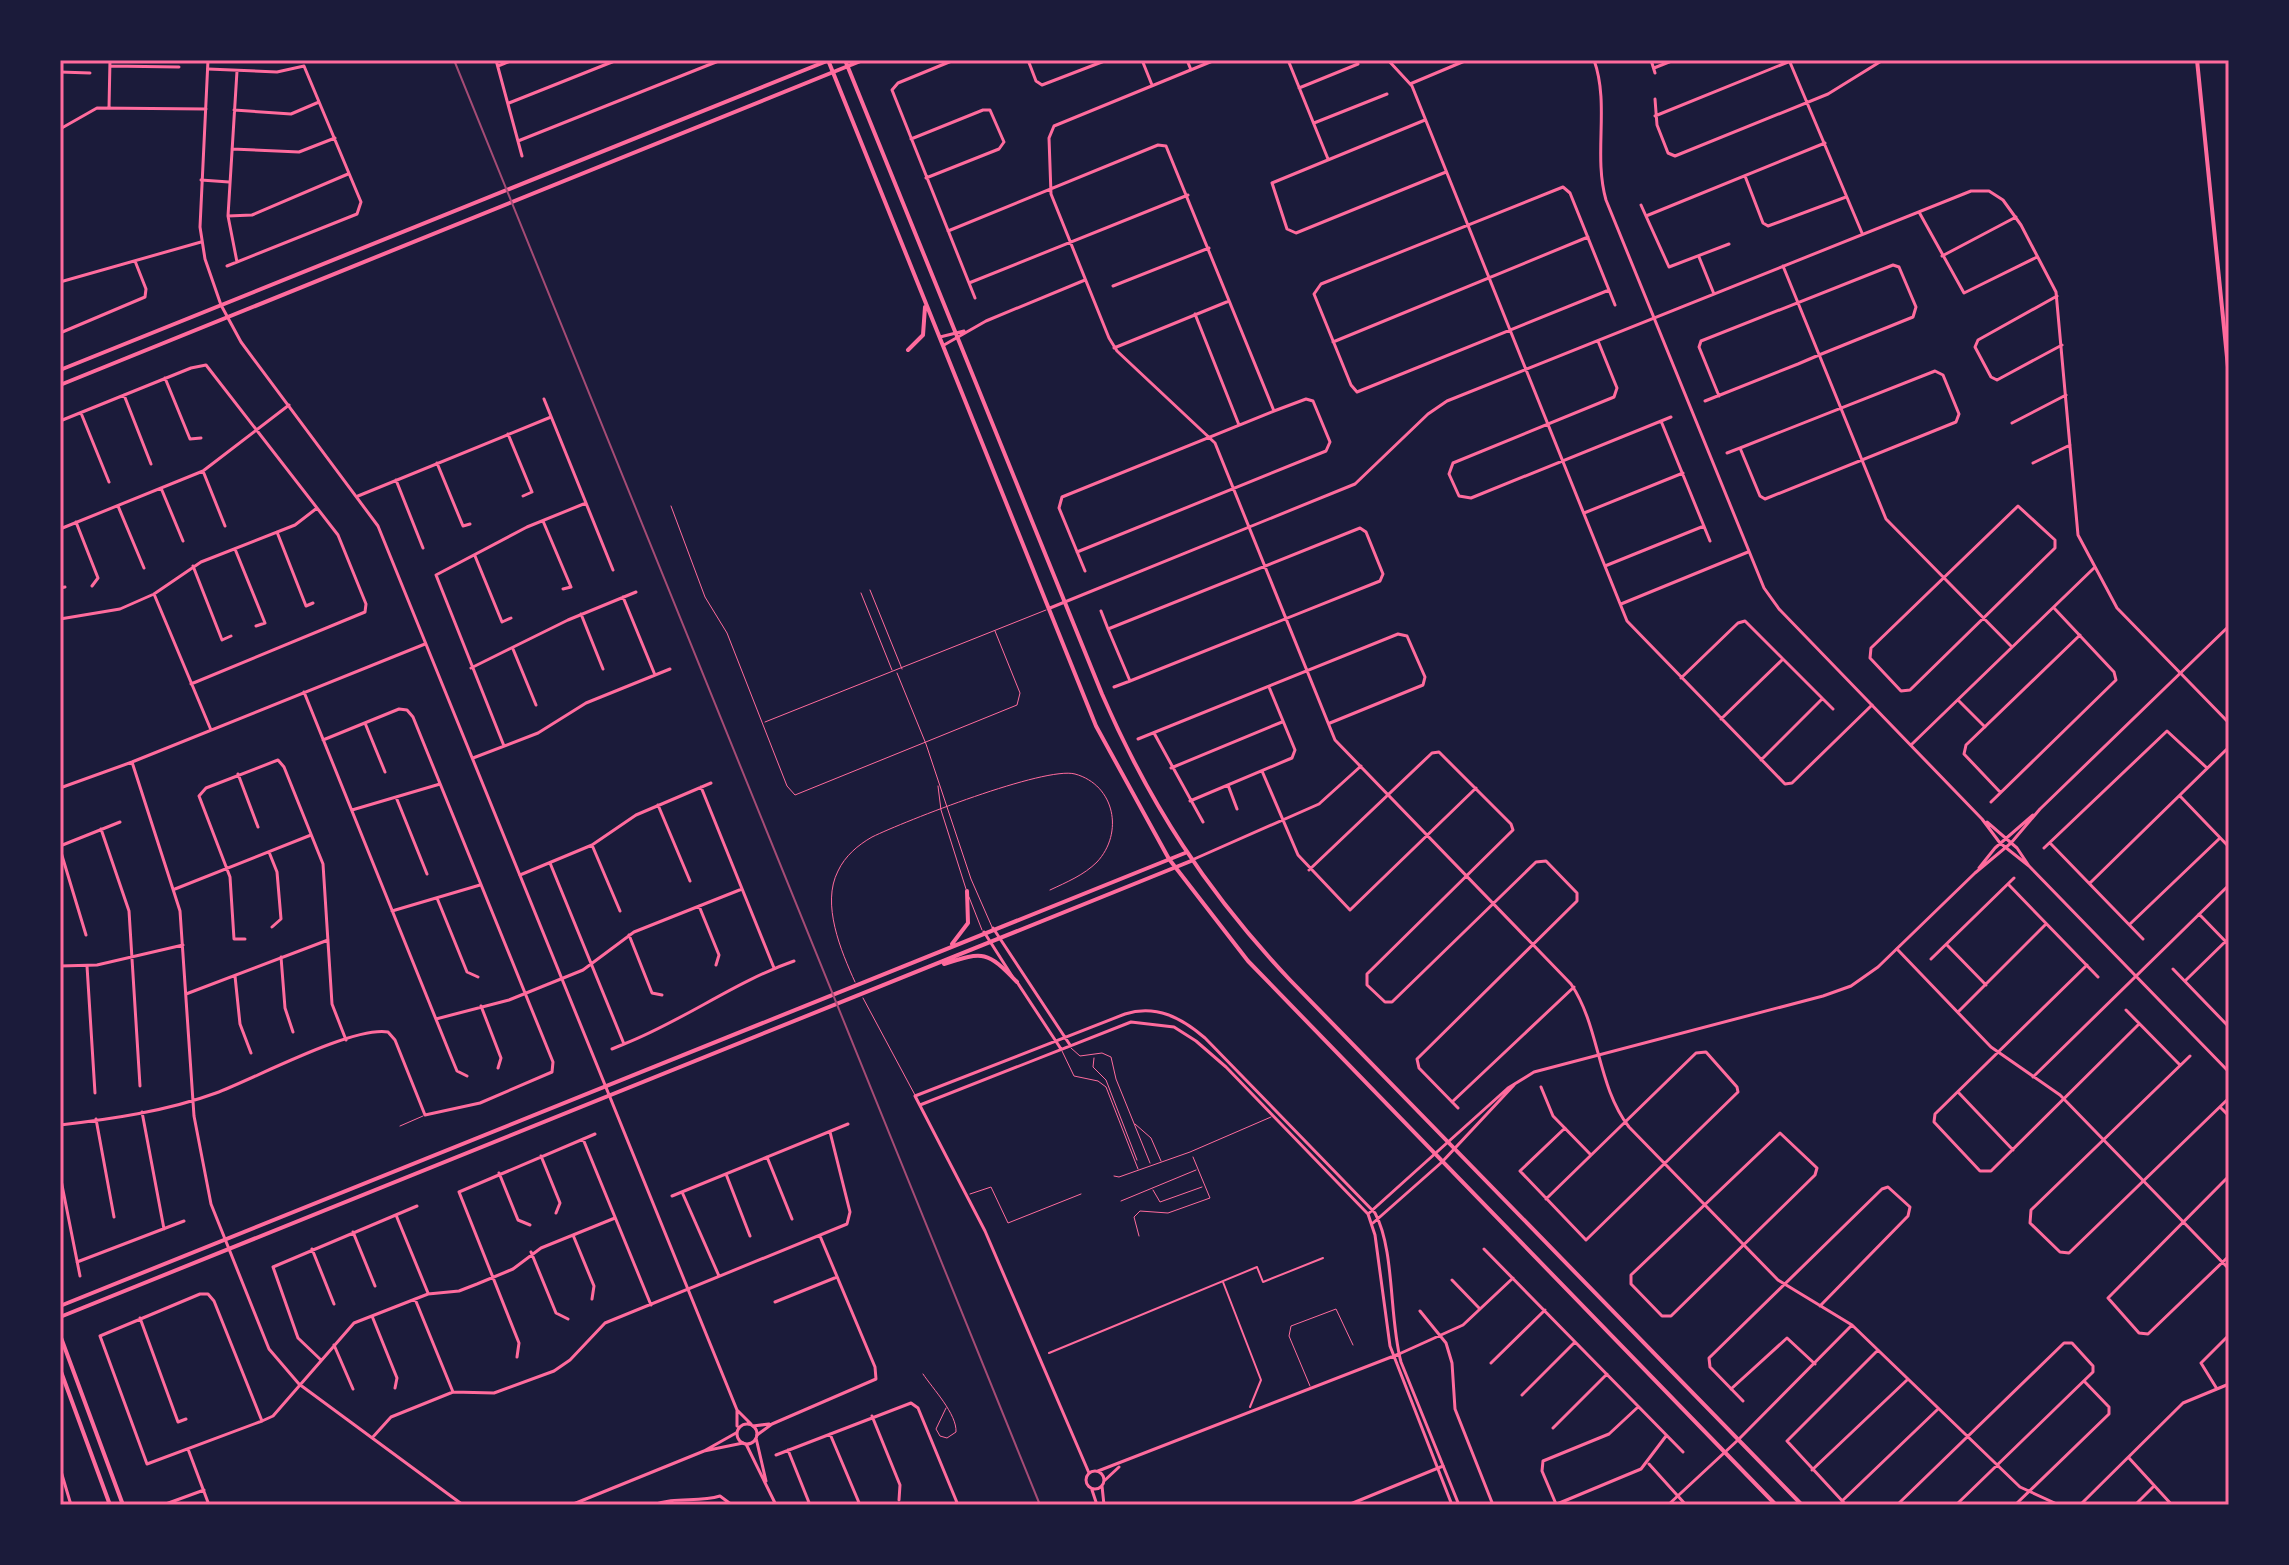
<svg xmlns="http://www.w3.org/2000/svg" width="2289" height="1565" font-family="'Work Sans',sans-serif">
<rect width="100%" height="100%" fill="#1b1b3a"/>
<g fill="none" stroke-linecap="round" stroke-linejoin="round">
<path stroke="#ff6b9d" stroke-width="1" d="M671,506L705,597L727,633L787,786L795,795L1017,705L1020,693L995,631
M870,590L902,669
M861,593L892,670
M897,673L926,744L971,879L992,927
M765,722L1046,610
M938,786L941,810L966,889
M969,897L982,930
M855,982C841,951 821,904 838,871C845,856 858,845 872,837C905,821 1045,766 1075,774C1115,785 1124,833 1097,862C1084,875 1067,882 1050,890
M863,998L915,1095
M1071,1048L1080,1056L1102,1053L1111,1057L1116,1079L1150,1163
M1062,1051L1074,1076L1098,1081L1106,1087L1138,1169
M1094,1058L1093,1067L1106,1080L1137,1160
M1135,1124L1151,1138L1161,1161
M400,1126L423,1116
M1114,1176L1119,1177L1190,1152L1271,1117
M1153,1190L1160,1202L1202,1187
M970,1194L991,1187L1008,1223L1081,1194
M1121,1201L1196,1170
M1139,1236L1134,1217L1140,1211L1168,1213L1210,1198L1193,1157
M923,1374C933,1389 957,1414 956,1432L947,1438L940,1436L936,1429L946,1408
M1310,1386L1289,1336L1291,1326L1336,1309L1353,1345
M1414,1503L1415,1505"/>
<path stroke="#ff6b9d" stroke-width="2" d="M1223,1282L1261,1380L1250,1407
M1049,1353L1257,1267L1263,1282L1323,1258"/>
<path stroke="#ff6b9d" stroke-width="3" d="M496,60L522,156
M954,60L898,83L892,90L975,298
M1028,60L1036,81L1042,85L1107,60
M1142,60L1152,85
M1187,60L1191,70
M1215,60L1054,126L1049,138L1051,194L1109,338L1117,351L1215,443L1335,740L1571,984C1600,1027 1597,1086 1629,1127L1778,1280L1852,1325L2020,1487L2059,1505
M1288,60L1328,159
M1388,60L1412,86L1627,621L1785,784L1792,783L1872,705
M1651,60L1655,73
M1789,60L1862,233
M110,66L179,67
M498,66L513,60
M1654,68L1674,60
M208,69L277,72L304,66L361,202L357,214L227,266
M237,71L228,216L237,262
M60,72L90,73
M1410,84L1467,60
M1299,88L1358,64
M1655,99L1657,125L1668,153L1675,156L1828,94L1883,60
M509,103L617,60
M109,108L110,60
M234,110L291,114L319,102
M1655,116L1788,62
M1425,120L1272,183L1287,229L1296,233L1446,172
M1314,123L1387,94
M60,129L97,108L206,109
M911,139L983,110H990L1004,142L999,149L926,178
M518,141L721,60
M232,149L299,152L335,138
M1745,176L1763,223L1768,226L1846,197
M201,180L229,182
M1641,205L1669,267L1729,244
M1919,212L1964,293L2037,257
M228,216L252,215L348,174
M1646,216L1825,143
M948,231L1158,145L1166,146L1274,411
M1942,256L2016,217
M1699,257L1714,294
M1783,266L1886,519L2012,647
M60,282L201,242
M969,283L1188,195
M1113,286L1209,248
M1609,290L1357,392L1351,385L1314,294L1321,284L1563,187L1570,193L1609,290L1615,305
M2057,296L1978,340L1975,347L1991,377L1997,380L2062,345
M1195,314L1239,425
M60,333L145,297L146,289L135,261
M940,337L964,331
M1598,341L1617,388L1614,397L1453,463L1449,474L1459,496L1471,498L1671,417
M1333,342L1588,237
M944,345L986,321L1085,280
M1114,348L1229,301
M165,378L190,439L201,438
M124,395L151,464
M544,399L613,570
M1705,401L1798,364L1819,355L1913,317L1916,307L1899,267L1893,265L1701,341L1699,347L1719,396
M81,413L109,482
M60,421L191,368L206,365L338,535L366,604L365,612L191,684
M1661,421L1710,541
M2012,423L2066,395
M508,434L532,492L523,496
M1727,453L1740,448L1935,371L1943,375L1959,414L1956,422L1765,499L1760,496L1740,448
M437,463L463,526L470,524
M2033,463L2070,445
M203,471L225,526
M396,480L423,548
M60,482V496
M161,488L183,541
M358,496L551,417
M118,506L144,568
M2018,506L2055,540V548L1910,690L1901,691L1870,658L1871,648Z
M1584,513L1683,473
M543,521L571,587L563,589
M76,522L98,578L92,586
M1360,528L1366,532L1383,574L1380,581L1130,681L1108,629Z
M60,529L203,471L289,405
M277,532L306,606L313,603
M235,549L265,623L256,626
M1077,552L1326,451L1330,442L1313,401L1306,399L1274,411L1062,497L1059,508L1085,571
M475,556L502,622L511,618
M193,566L222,640L231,636
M1605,566L1704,526
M60,588L65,587
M154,594L211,730
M623,597L655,675
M1621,604L1748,552
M1050,608L1355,484L1428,414L1447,401L1971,191H1989L2003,200L2021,225L2056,292L2078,535L2117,608L2229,723
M1101,611L1108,629
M581,614L603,669
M60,619L120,609L154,594L201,562L295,525L317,508
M513,649L536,705
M471,668L568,620L636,592
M1681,678L1738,623L1745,621L1833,709
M1114,687L1130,681
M304,692L450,1054L457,1071L467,1076
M1958,700L1985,727
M1721,719L1783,659
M365,723L385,772
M1154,733L1203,822
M1138,739L1398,634L1407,636L1425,677L1423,685L1330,723
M1911,745L2094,568
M504,746L436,575L527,527L586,503
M473,758L538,733L586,703L670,669
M1761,760L1822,699
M132,762L180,911L194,1116L211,1204L269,1349L299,1384L463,1505
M1171,768L1282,722
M1262,771L1298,855L1350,910L1476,788
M238,774L258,827
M1228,785L1237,809
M701,787L774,968
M60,788L132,762L425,644
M2000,792L1964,754L1966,745L2080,635
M2180,796L2229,847
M396,797L427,874
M1190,801L1292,758L1295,750L1269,687
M1991,802L2116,680L2114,672L2054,608
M658,805L690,881
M352,810L440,784
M101,829L129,911L140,1086
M2050,843L2143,939
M592,845L620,911
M60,846L120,822
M2044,848L2167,731L2207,768
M60,849L86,935
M269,852L277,872L281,919L272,927
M1192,860L1319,804L1361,766
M550,863L624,1044C683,1021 734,982 794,961
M1309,870L1432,753L1439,752L1511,824L1513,830L1367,974V985L1385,1002H1392L1536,862L1546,861L1577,893V901L1417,1059L1419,1068L1458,1108
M520,875L592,845L636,815L711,783
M2090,883L2229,747
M2008,884L2098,977
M175,889L311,835
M437,898L467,972L478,977
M699,906L719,955L716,965
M392,911L480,885
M2199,914L2229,945
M2130,924L2220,838
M629,935L652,993L662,995
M245,939H234L230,877L199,796L206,788L278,760L284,767L323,864L332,1004L346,1040
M1947,945L1986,985
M1897,949L1991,1047L2060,1095L2229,1269
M281,957L285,1008L293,1032
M1931,959L2014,878
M2087,965L1935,1114L1934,1122L1980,1171H1991L2139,1024
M60,966L97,965L183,945
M87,966L95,1093
M2173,969L2229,1027
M235,976L240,1024L251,1053
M2186,980L2229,938
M186,994L328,940
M481,1006L501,1058L498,1068
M2126,1010L2180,1065
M1958,1012L2046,924
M436,1019L509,1000L583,970L634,932L742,889
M612,1049L624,1044
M2190,1056L2031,1210L2030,1223L2060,1252L2069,1253L2229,1098
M2033,1077L2229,885
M1541,1087L1553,1116L1591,1155
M1958,1092L2013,1150
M1452,1102L1574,987
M2220,1107L2229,1116
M142,1112L164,1229
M96,1119L114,1217
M60,1125C112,1119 167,1111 216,1093C254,1079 352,1026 388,1032L395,1040L425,1115L480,1103L552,1072L553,1062L413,717L407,710L399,709L323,740
M1780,1133L1817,1168L1815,1175L1671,1316H1662L1631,1284V1275Z
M583,1139L651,1305
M541,1156L560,1203L556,1213
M767,1157L792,1219
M499,1173L518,1220L530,1225
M726,1174L750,1236
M60,1175L80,1276
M2229,1176L2108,1298L2139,1333L2148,1334L2229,1256
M682,1192L719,1276
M672,1196L848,1124
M1546,1199L1696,1053L1706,1052L1737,1087L1738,1092L1586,1240L1520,1171L1565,1128
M396,1215L428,1293
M353,1232L375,1286
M573,1235L594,1286L592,1299
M312,1249L334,1304
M1484,1249L1683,1452
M531,1252L556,1313L568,1319
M77,1262L184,1221
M1452,1280L1480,1309
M415,1299L453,1392
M775,1302L837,1277
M1420,1311L1446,1343L1452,1363L1455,1409L1493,1505
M372,1316L397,1378L395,1388
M140,1318L178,1422L186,1419
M334,1345L353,1389
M1399,1354L1463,1325L1513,1278
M517,1357L519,1343L459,1192L595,1134
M321,1360L298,1338L273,1267L417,1206
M1491,1363L1545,1310
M1731,1389L1787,1338L1815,1364
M2217,1389L2201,1363L2229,1335
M1522,1395L1575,1342
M1743,1401L1710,1367L1709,1358L1882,1189L1888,1187L1910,1207L1908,1216L1820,1306
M872,1416L900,1485L899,1500
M262,1421L214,1301L208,1294H200L100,1336L147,1464L262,1421L273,1416L354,1323L428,1294L459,1291L477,1284L513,1269L541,1248L615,1218
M753,1426L769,1424
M1553,1428L1607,1374
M830,1434L860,1505
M757,1435L772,1424L876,1379L875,1367L820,1236
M372,1438L391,1417L453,1392L494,1393L554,1371L570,1360L605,1323L847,1224L850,1212L830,1132
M188,1449L209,1505
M788,1450L810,1505
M704,1451L743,1443
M776,1455L911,1403L918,1408L958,1505
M2129,1458L2172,1505
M1649,1464L1686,1505
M60,1468L71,1505
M1812,1470L1907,1380
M1842,1501L1937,1410
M1556,1504L1542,1471L1543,1461L1609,1434L1638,1407
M1557,1504L1641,1469L1666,1436
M163,1505L204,1490
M571,1505L704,1451L736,1433
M653,1505C675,1496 698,1503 720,1496L732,1505
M1348,1505L1443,1466
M1668,1505L1738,1440L1852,1325
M1846,1505L1787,1441L1878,1350
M1897,1505L2064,1343H2072L2093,1366V1372L1956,1505
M2015,1505L2109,1414V1407L2084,1381
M2080,1505L2183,1403L2229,1384
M2135,1505L2154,1486"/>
<path stroke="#ff6b9d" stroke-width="3" d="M208,60L200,227L205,259L221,305L241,342L378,526L737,1410L751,1424
M1594,60C1610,105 1593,154 1606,200L1764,588L1779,609L1982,819L2000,843L2029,866
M2039,810L2229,626
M1987,822L2017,848L2029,866L2229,1072
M1979,868L1995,848L2033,815
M993,928L1070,1045
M984,932L1012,976
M1017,982L1061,1049
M920,1105L1131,1022L1174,1027L1196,1041L1226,1067L1368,1214L1375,1235L1390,1346L1452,1505
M1368,1214L1508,1088L1534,1072L1823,996L1851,986L1878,967L1975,873L2011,843L2040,809
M1373,1223L1442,1162L1514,1085
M737,1410V1426
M737 1434a10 10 0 1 1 20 0a10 10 0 1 1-20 0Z
M756,1438L766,1481
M746,1444L776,1505
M1086 1480a9 9 0 1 1 18 0a9 9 0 1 1-18 0Z
M1098,1471L1399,1354
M1089,1473L985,1231L915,1096L1125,1014C1156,1004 1182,1018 1205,1038L1375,1213C1395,1250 1389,1318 1401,1362L1459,1505
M1104,1481L1119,1467
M1102,1486L1104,1505
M1092,1490L1097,1505"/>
<path stroke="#ff6b9d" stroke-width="4" d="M828,60L1096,726L1169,859L1248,961L1776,1505
M845,60L1102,694C1150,805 1207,892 1290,980L1802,1505
M908,350L923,335L925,307
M60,370L827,61
M60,385L863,60
M952,944L968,923L967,891
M944,964C984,951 987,951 1017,982
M60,1306L1185,853
M60,1317L1191,861
M60,1335L123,1505
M60,1369L110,1505"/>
<path stroke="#ff6b9d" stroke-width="4" d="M2197,60L2229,377"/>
<path stroke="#a44b75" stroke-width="2" d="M454,60L1040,1505"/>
</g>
<rect width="2289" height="1565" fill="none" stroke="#1b1b3a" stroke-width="124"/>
<rect x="62" y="62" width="2165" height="1441" fill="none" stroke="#ff6b9d" stroke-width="3"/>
</svg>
